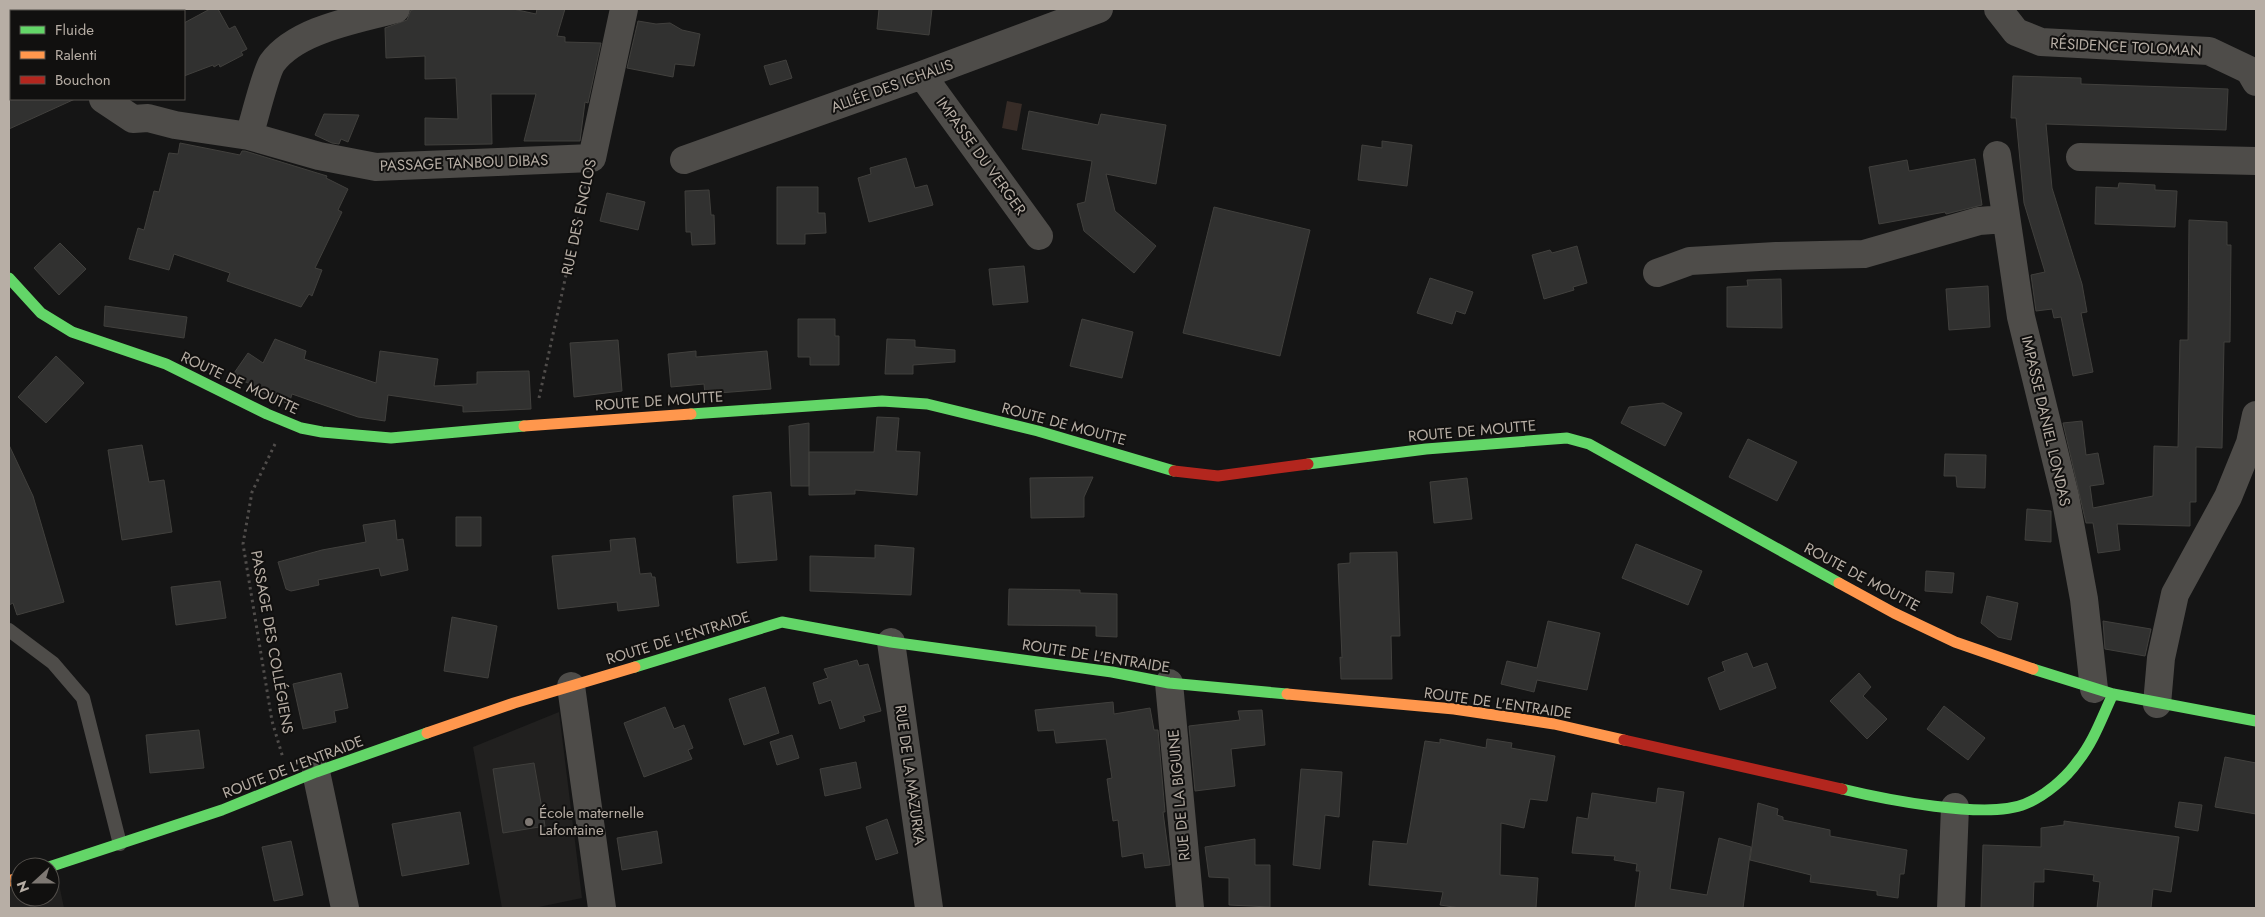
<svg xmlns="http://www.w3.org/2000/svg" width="2265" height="917" font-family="Jost,sans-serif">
<rect width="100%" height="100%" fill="#151515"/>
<path fill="#21201f" d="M559,712L582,898L534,908H502L473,747Z
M55,865L64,908H9V881L20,877V897H50V867Z"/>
<path fill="#372c27" d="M1007,101L1022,104L1017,131L1002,128Z"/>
<path fill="#313130" stroke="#41403d" d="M210,9H218L229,29L235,26L247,49L241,52L243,55L220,67L219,64L214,67L213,65L184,76V23Z
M417,9H513L536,14L537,9H565L557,36L565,37V42L601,43L588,103L585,102L580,141H524L536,94H491L492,144L425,145V118L458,119L456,78L425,79V56L386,58L385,28L407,20L411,10Z
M879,9H932L929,35L877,29Z
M638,21L656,24L670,23L682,30L700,34L694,66L675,64L673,77L627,68Z
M786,60L792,78L770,85L764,66Z
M2013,76L2081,78V84L2228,89L2226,130L2046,124L2052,188L2082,284L2087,312L2081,313L2093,372L2073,376L2061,317L2054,318L2052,309L2036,311L2031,275L2045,272L2024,203L2016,118H2011Z
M9,99H75L9,129Z
M1029,111L1098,125L1101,114L1166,125L1156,184L1106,174L1115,211L1156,246L1134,273L1084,231L1077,204L1085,202L1092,161L1022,149Z
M324,114L359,115L348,142L341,139L339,144L332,143L315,135Z
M1382,141L1412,145L1407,186L1358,180L1362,145L1382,148Z
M180,143L240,155L242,151H245L327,176L326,178L348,189L338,210L342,212L315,268L322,270L312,296L309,294L301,307L227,281L230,273L174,254L169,270L129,259L138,228L144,230L154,191L159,192L169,153L178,154Z
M906,158L915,188L927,185L933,205L869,222L858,178L871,174L870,168Z
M1975,159L1982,205L1946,214L1945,212L1879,224L1869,167L1907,160L1909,171Z
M2119,183L2155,185V190L2177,191L2175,227L2095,224L2096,187L2118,188Z
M777,187H818V213H825L826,233L805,234V244H777Z
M709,190L711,215H714L715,244L692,245L691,232H686L685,191Z
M607,193L645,202L638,230L600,221Z
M1214,207L1310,230L1280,356L1183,333Z
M2189,220L2227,222V245H2231L2230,342H2224L2222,448L2196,447V502H2190V526L2117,524L2120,550L2098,553L2093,523H2086L2063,423L2082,421L2086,455L2098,453L2104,484L2090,486L2093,508L2153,496L2154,446L2178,447L2180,340H2188Z
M60,243L86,269L59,295L34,268Z
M1577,246L1587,283L1573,287L1574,290L1544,299L1532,255L1550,250L1552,253Z
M1024,266L1028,302L993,305L989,269Z
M1430,278L1473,292L1465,314L1456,311L1452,324L1417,313Z
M1781,279L1782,328L1727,327V287L1748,286L1747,280Z
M1988,286L1990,327L1949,330L1946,289Z
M105,306L187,317L184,338L104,326Z
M798,319H835V336H839V365H810V357H798Z
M1082,319L1133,332L1122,378L1070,366Z
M275,339L306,351L304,359L376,383L380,351L438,359L434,386L477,384V372L529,371L531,409L463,412V406L388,395L385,421L358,417L292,394L289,404L254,389L255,386L232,376L248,353L263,363Z
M887,339L915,340V347L955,350V362L913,365V374H885Z
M618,340L622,391L574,397L570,343Z
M696,351V357L767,351L771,389L705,394L704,384L671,387L668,354Z
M56,356L84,383L46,423L18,397Z
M1663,403L1682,413L1665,446L1621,423L1629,407Z
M877,417L899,418L896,451L920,452L917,495L855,490V494L809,495V452H874Z
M809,423V486H791L789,426Z
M1748,439L1797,462L1777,501L1729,477Z
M9,445L33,496L64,602L17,615L13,603L9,605Z
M142,445L149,482L164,480L172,532L122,540L108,450Z
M1945,454L1986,455L1985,488L1957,487L1956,476H1944Z
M1093,477L1084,497V517L1031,518L1030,478Z
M1467,478L1472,519L1434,523L1430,482Z
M771,492L777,560L737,563L733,496Z
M2027,509L2051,511V542L2025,540Z
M456,517H481V546H456Z
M395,520L397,540L403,539L408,570L381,576L379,568L318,580L319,585L291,591L286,589L278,562L322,550L366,542L363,525Z
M635,538L640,574L651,573L652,577H655L659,606L618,611L617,602L558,609L552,556L611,551L610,540Z
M1636,544L1702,571L1688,605L1622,578Z
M875,545L914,548L911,595L810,591V556L875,558Z
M1397,552L1400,636H1391L1392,679H1341L1340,657L1342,658L1338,564L1350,563V553Z
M1926,571L1954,573L1952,593L1925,591Z
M220,581L226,618L176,625L171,587Z
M1009,589L1080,590V593L1117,594V637L1096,636V626L1008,625Z
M1987,596L2018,603L2011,640L1998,637L1981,623Z
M452,617L497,626L488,678L444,671Z
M1548,621L1600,633L1587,690L1537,680L1534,692L1501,684L1507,661L1537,668Z
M2103,621L2151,629L2145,656L2105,649Z
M1747,653L1753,668L1767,663L1776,688L1720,710L1708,678L1725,671L1722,662Z
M857,660L859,666L868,664L881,711L863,716L865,721L840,729L831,700L819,704L813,683L828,678L824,669Z
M341,673L348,708L334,711L336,722L303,729L293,684Z
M1859,673L1871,687L1863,696L1887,719L1867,739L1830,701Z
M765,687L779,733L744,745L729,699Z
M1113,702L1114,714L1150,708L1154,730H1158L1165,812H1163L1170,865L1145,868L1143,853L1122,857L1118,820L1113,821L1107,779L1112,778L1106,739L1056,743L1054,730L1038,731L1035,710Z
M1944,706L1985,738L1968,760L1927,729Z
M665,707L674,729L684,725L693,748L688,750L692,759L644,777L624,723Z
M1262,710L1265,745L1231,749L1235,786L1195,791L1189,726L1240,720L1238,711Z
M199,730L204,768L150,773L146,735Z
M792,735L799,758L777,765L770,742Z
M1440,739L1486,748L1487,739L1512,743L1511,748L1555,756L1547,801L1530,799L1524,828L1501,823L1500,875L1538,878L1536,908H1460L1440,905L1443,892L1369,885L1373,841L1407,844L1425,741L1440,743Z
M2225,757L2256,763V814L2215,807Z
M856,762L861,788L825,796L820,769Z
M534,763L545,826L503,833L493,769Z
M1301,769L1342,772L1339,817L1325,815L1320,869L1293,865Z
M1658,788L1684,792L1670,889L1707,895L1719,838L1751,847L1743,908H1635L1640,871H1636L1637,864L1614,860L1615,856L1572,853L1577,817L1588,819L1592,793L1656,803Z
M2179,802L2202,805L2198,831L2175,827Z
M1758,803L1778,809L1777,815L1783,817V820L1830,830V836L1907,850L1904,874H1900L1898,898L1877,895V891L1810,882L1811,875L1750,860Z
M460,812L469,864L402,876L392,824Z
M887,819L898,853L876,860L866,827Z
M2064,821L2179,837L2171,892L2153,889L2151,908H2097L2100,882L2093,881L2094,875L2044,869V882H2034L2033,908H1981L1983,845L2041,847V828L2064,825Z
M657,831L662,863L622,870L617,838Z
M1255,839V865H1270V907L1229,905V878L1209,877L1205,847Z
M291,841L303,895L274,901L262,847Z"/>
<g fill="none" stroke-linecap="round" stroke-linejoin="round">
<path stroke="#504d4b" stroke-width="3" stroke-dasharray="2.5 4" stroke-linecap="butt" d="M539,398L586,184
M275,444L252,492L243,544L272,721L283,758"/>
<path stroke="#4e4c49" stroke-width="14" d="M9,630L53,663L83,698L120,844"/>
<path stroke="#4e4c49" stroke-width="28" d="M68,9V11
M1998,9L2016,32L2041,42L2209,51L2249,70L2256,82
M9,15L11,12
M922,75L1039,236
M103,99L133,119L148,118L175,125L249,136L319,156L376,167L592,158L624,9
M249,136C254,121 265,74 272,63C297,29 357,20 396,9
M1997,155L2021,317L2065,496L2084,599L2094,689
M2080,157L2256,161
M684,160L922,75L1099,9
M1657,273L1690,261L1776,256L1864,254L1979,221L2005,219
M891,642L929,908
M1169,683L1190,908
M571,686L602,908
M2157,704L2161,658L2175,594L2228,497L2250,443L2256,415
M316,772L345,908
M1951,908L1955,807"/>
<path stroke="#63d668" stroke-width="11" d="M9,278L41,313L72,332L166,364L267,414L301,428L322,432L391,438L524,426
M691,414L882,401L927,404L1038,431L1174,471
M1308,464L1426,449L1567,438L1589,444L1839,583
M635,667L782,622L891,642L1112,672L1169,683L1287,694
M2033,669L2113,694L2256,721
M1842,789C1883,799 1987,820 2025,804C2045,796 2066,778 2078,761C2094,741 2102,717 2113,694
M49,867L222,810L316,772L427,733"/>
<path stroke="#ff974d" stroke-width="11" d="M524,426L691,414
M1839,583L1894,613L1955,642L2033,669
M1287,694L1454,709L1554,724L1624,740
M427,733L514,703L635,667
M9,881L20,877"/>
<path stroke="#b3261e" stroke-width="11" d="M1174,471L1218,476L1308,464
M1624,740L1842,789"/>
</g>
<circle fill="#7e7873" stroke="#11100f" stroke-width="2" cx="529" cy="822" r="5"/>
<g text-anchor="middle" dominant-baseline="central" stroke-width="4" stroke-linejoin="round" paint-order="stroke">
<g font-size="15" fill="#b7aea5" stroke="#11100f">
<text transform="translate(2126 47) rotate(3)">RÉSIDENCE TOLOMAN</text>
<text transform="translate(892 86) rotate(-20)">ALLÉE DES ICHALIS</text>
<text transform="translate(981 156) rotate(54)">IMPASSE DU VERGER</text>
<text transform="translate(464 163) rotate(-2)">PASSAGE TANBOU DIBAS</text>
<text transform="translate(579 217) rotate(-78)">RUE DES ENCLOS</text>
<text transform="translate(240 383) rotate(25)">ROUTE DE MOUTTE</text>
<text transform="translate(659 401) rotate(-4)">ROUTE DE MOUTTE</text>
<text transform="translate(2046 421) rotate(77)">IMPASSE DANIEL LONDAS</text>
<text transform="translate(1064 424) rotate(15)">ROUTE DE MOUTTE</text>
<text transform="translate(1472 431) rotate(-5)">ROUTE DE MOUTTE</text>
<text transform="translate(1862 577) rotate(28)">ROUTE DE MOUTTE</text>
<text transform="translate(678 638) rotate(-17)">ROUTE DE L'ENTRAIDE</text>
<text transform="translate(272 642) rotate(80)">PASSAGE DES COLLÉGIENS</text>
<text transform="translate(1096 656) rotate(9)">ROUTE DE L'ENTRAIDE</text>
<text transform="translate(1498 703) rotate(8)">ROUTE DE L'ENTRAIDE</text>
<text transform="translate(293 767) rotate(-21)">ROUTE DE L'ENTRAIDE</text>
<text transform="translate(910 775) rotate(82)">RUE DE LA MAZURKA</text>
<text transform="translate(1179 795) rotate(-95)">RUE DE LA BIGUINE</text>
</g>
<g font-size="15" fill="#b7aea5" stroke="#11100f" text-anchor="start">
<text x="539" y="813">École maternelle<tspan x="539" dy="17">Lafontaine</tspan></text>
</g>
</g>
<rect width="2265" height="917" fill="none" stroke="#b7aea5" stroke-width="20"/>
<rect x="10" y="10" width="175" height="90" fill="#11100f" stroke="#534f4b"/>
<rect x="20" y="26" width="25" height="8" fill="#63d668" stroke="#534f4b"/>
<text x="55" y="35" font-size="15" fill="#b7aea5">Fluide</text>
<rect x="20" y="51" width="25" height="8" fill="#ff974d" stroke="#534f4b"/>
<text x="55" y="60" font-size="15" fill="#b7aea5">Ralenti</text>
<rect x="20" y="76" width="25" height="8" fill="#b3261e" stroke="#534f4b"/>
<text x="55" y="85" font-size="15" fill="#b7aea5">Bouchon</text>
<g transform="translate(35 882) rotate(249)"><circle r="24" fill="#11100f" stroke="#534f4b"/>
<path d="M0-4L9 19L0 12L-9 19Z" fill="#7e7873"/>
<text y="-8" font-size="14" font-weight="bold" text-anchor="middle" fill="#b7aea5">N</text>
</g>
</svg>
